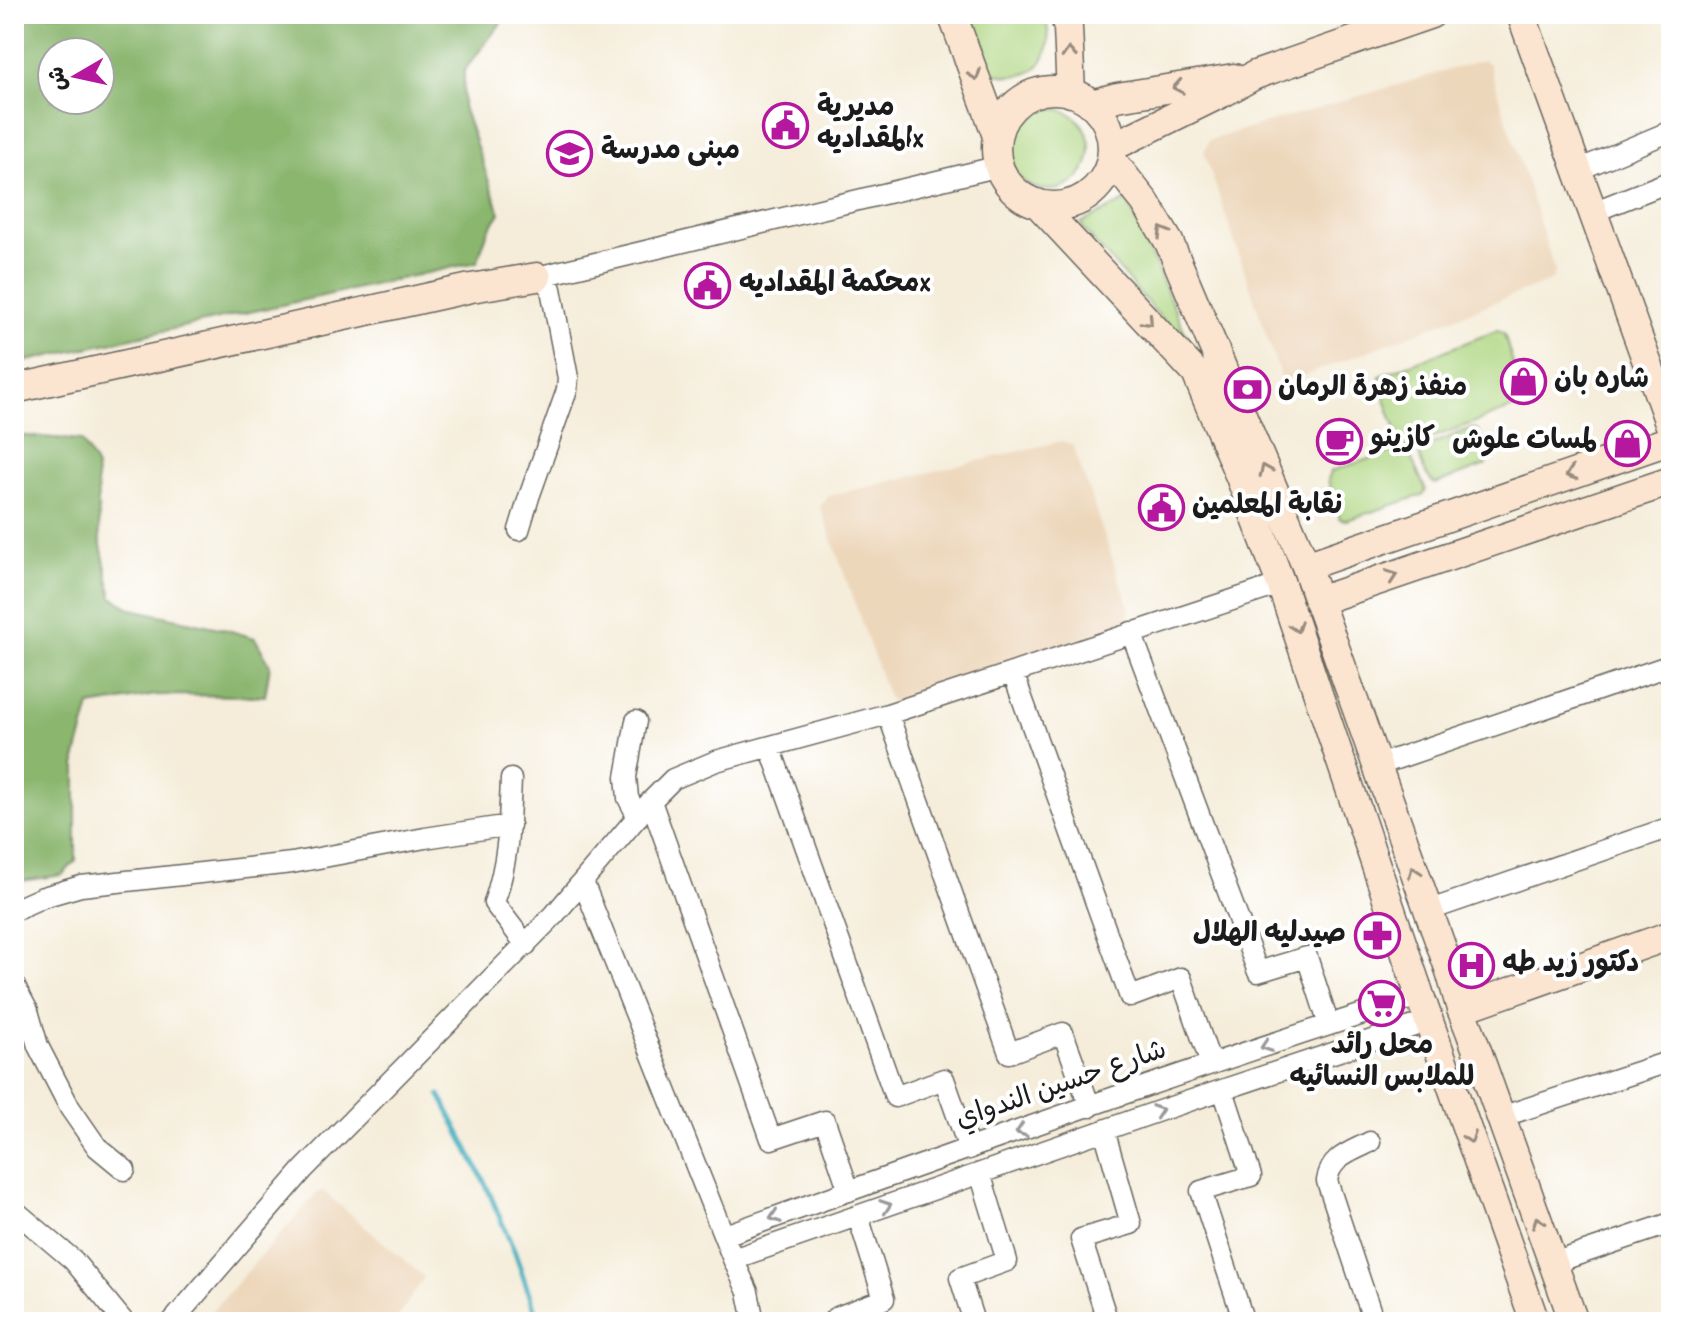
<svg xmlns="http://www.w3.org/2000/svg" width="1685" height="1336" font-family="Dekko,'Playpen Sans Arabic',sans-serif">
<rect width="100%" height="100%" fill="#fff"/>
<filter id="ink" filterUnits="userSpaceOnUse"><feTurbulence type="fractalNoise" baseFrequency=".0125" numOctaves="2"/><feDisplacementMap in="SourceGraphic" scale="16" xChannelSelector="R" yChannelSelector="G"/><feConvolveMatrix kernelMatrix="1 2 1 2 8 2 1 2 1" color-interpolation-filters="sRGB"/></filter>
<filter id="wash" filterUnits="userSpaceOnUse"><feTurbulence type="fractalNoise" baseFrequency=".006" numOctaves="4" result="noise"/><feDisplacementMap in="SourceGraphic" scale="32" xChannelSelector="R" yChannelSelector="G"/><feGaussianBlur stdDeviation="1.8" result="paint"/><feColorMatrix in="noise" values="0 0 0 0 0 0 0 0 0 0 0 0 0 0 0 0 0 1.4 0 .05"/><feComposite in="paint" operator="in"/></filter>
<g filter="url(#wash)">
<rect width="100%" height="100%" fill="#f5edda"/>
<path fill="#edd7bb" d="M1483,60L1489,64L1555,271L1552,280L1283,384L1204,152L1209,140Z
M1062,441L1073,445L1130,610L1126,623L894,702L888,697L820,506L829,496Z
M323,1191L424,1277L395,1322H202L317,1193Z"/>
<path fill="#add57f" stroke="#64784e" stroke-width="2" d="M960,14H1044C1060,62 1031,88 984,70Z
M1008 149a41 41 0 1 1 82 0a41 41 0 1 1-82 0Z
M1125,201L1129,205L1189,342L1184,344L1084,230L1081,223Z
M1498,330L1504,334L1525,404L1406,447L1426,490L1423,495L1347,520L1340,519L1328,480L1331,471L1404,448L1401,444L1380,385V376Z
M1472,428L1477,429L1488,457L1486,465L1435,484C1426,477 1418,460 1420,449Z"/>
<path fill="#8ab66e" stroke="#536945" stroke-width="2" fill-rule="evenodd" d="M14,14H508L464,71L463,107L500,213L488,231L477,262L14,364ZM52,52H100V100H52Z
M14,435L81,440L96,465L100,540L112,597L132,609L224,629L255,638L270,665L265,696L156,695L90,706L76,756V861L62,875L14,882Z"/>
<g fill="none" stroke-linecap="round" stroke-linejoin="round">
<path stroke="#43afc0" stroke-width="5" d="M440,1095L486,1185L515,1253L539,1322"/>
</g>
</g>
<g filter="url(#ink)">
<g fill="none" stroke-linecap="round" stroke-linejoin="round">
<defs>
<path id="street" d="M1578,170L1671,131
M1593,212L1671,181
M537,277L1000,166
M519,530L529,497L567,390L568,378L551,289L545,275
M1131,632L1258,972L1307,957L1329,1025
M1013,673L1130,997L1181,978L1211,1064
M888,714L1009,1053L1063,1033L1090,1107
M636,721L626,777L628,798L638,817
M770,747L895,1097L944,1079L969,1149
M1378,765L1671,665
M511,779C509,825 509,858 494,903L526,945
M651,801L771,1139L825,1121L849,1191
M583,882L733,1259L748,1292L754,1322
M14,910L43,897L81,886L292,863L425,838L510,825
M1427,911L1671,827
M14,985L28,1011L38,1046L70,1108L97,1147L125,1170
M1223,1090L1251,1176L1201,1191L1244,1322
M1501,1117L1671,1061
M1104,1130L1131,1224L1081,1239L1108,1322
M1370,1142C1351,1152 1330,1157 1327,1181L1374,1322
M14,1210L73,1260L124,1322
M725,1235C956,1153 1186,1069 1420,996
M733,1259L1159,1111L1429,1021
M1553,1263L1671,1223
M172,1322L303,1170L554,915L651,801L673,779L716,761L888,714L1281,584
M836,1322L835,1318L884,1299L858,1216
M974,1322L960,1278L1007,1261L980,1173"/>
<path id="secondary" d="M952,14L997,136
M1064,14L1068,28L1071,93
M1521,14L1671,428
M996 148a58 58 0 1 1 116 0a58 58 0 1 1-116 0Z
M1092,104L1117,97L1234,78
M1112,147L1226,91L1255,75L1431,14
M1111,159L1145,202L1169,242L1306,566L1450,971L1461,1009L1470,1031L1574,1322
M1037,203L1196,373L1240,477L1281,584L1420,996L1535,1322
M14,389L471,288L537,277
M1306,566L1671,440
M1318,601L1671,481
M1461,1009L1671,935"/>
</defs>
<use href="#street" stroke="#68655e" stroke-width="23"/>
<use href="#secondary" stroke="#68655e" stroke-width="31"/>
<use href="#street" stroke="#fff" stroke-width="20"/>
<use href="#secondary" stroke="#fce5d0" stroke-width="28"/>
</g>
<defs><path id="oneway-chevron" d="M-2-3.5L2.5 0L-2 3.5" fill="none" stroke-width="1.6" stroke-linecap="round" stroke-linejoin="round" transform="scale(2)"/></defs>
<g stroke="#978b7f">
<use href="#oneway-chevron" transform="translate(1069 53) rotate(-93)"/>
<use href="#oneway-chevron" transform="translate(975 75) rotate(70)"/>
<use href="#oneway-chevron" transform="translate(1178 87) rotate(170)"/>
<use href="#oneway-chevron" transform="translate(1163 232) rotate(-120)"/>
<use href="#oneway-chevron" transform="translate(1148 321) rotate(47)"/>
<use href="#oneway-chevron" transform="translate(1265 470) rotate(-113)"/>
<use href="#oneway-chevron" transform="translate(1571 474) rotate(161)"/>
<use href="#oneway-chevron" transform="translate(1392 576) rotate(-19)"/>
<use href="#oneway-chevron" transform="translate(1296 627) rotate(71)"/>
<use href="#oneway-chevron" transform="translate(1414 872) rotate(-109)"/>
<use href="#oneway-chevron" transform="translate(1470 1138) rotate(71)"/>
<use href="#oneway-chevron" transform="translate(1538 1222) rotate(-110)"/>
</g>
<g stroke="#999">
<use href="#oneway-chevron" transform="translate(1266 1046) rotate(161)"/>
<use href="#oneway-chevron" transform="translate(1158 1111) rotate(-19)"/>
<use href="#oneway-chevron" transform="translate(1021 1131) rotate(161)"/>
<use href="#oneway-chevron" transform="translate(886 1206) rotate(-19)"/>
<use href="#oneway-chevron" transform="translate(775 1217) rotate(161)"/>
</g>
</g>
<defs>
<symbol id="civic-ring" viewBox="-11 -11 22 22"><circle r="9.5" fill="#fff" stroke="#b5179e" stroke-width="1.5"/><path d="M-.6-6.5H3V-4.5H.6V-3L4-1V1h2V6H-6V1h2V-1L-.6-3ZM-1.2 2.5V6h2.4V2.5Z" fill="#b5179e"/></symbol>
<symbol id="school-ring" viewBox="-11 -11 22 22"><circle r="9.5" fill="#fff" stroke="#b5179e" stroke-width="1.5"/><path d="M0-5L7-2L0 1L-7-2ZM-4 1L0 2.5L4 1V4Q0 6-4 4Z" fill="#b5179e"/></symbol>
<symbol id="shop-ring" viewBox="-11 -11 22 22"><circle r="9.5" fill="#fff" stroke="#b5179e" stroke-width="1.5"/><path d="M-5-2.5h2.3a2.7 3.5 0 0 1 5.4 0H5L5.5 6h-11ZM-1.5-2.5h3a1.5 2.3 0 0 0-3 0Z" fill="#b5179e"/></symbol>
<symbol id="bank-ring" viewBox="-11 -11 22 22"><circle r="9.5" fill="#fff" stroke="#b5179e" stroke-width="1.5"/><path d="M-6-4H6V4H-6ZM0-2.3a2.3 2.3 0 1 0 0 4.6a2.3 2.3 0 1 0 0-4.6Z" fill="#b5179e"/></symbol>
<symbol id="cafe-ring" viewBox="-11 -11 22 22"><circle r="9.5" fill="#fff" stroke="#b5179e" stroke-width="1.5"/><path d="M-5.5-4.5H6V0H3Q3 3.5 0 3.5H-2.5Q-5.5 3.5-5.5 0ZM3-3.2v2h1.7v-2ZM-6 4.5H4V6H-6Z" fill="#b5179e"/></symbol>
<symbol id="pharmacy-ring" viewBox="-11 -11 22 22"><circle r="9.5" fill="#fff" stroke="#b5179e" stroke-width="1.5"/><path d="M-2-6h4v4h4v4h-4v4h-4v-4h-4v-4h4Z" fill="#b5179e"/></symbol>
<symbol id="hospital-ring" viewBox="-11 -11 22 22"><circle r="9.5" fill="#fff" stroke="#b5179e" stroke-width="1.5"/><path d="M-5-5h3v3.5h4V-5h3V5h-3V1.5h-4V5h-3Z" fill="#b5179e"/></symbol>
<symbol id="supermarket-ring" viewBox="-11 -11 22 22"><circle r="9.5" fill="#fff" stroke="#b5179e" stroke-width="1.5"/><path d="M-6-5.5h2.5l.6 2H6L4.5 2H-2.5L-4.4-4H-6ZM-1.5 3.2a1.3 1.3 0 1 0 .1 0ZM3 3.2a1.3 1.3 0 1 0 .1 0Z" fill="#b5179e"/></symbol>
</defs>
<g fill-rule="evenodd">
<use href="#civic-ring" x="760" y="100" width="51" height="51"/>
<use href="#school-ring" x="544" y="128" width="51" height="51"/>
<use href="#civic-ring" x="682" y="260" width="51" height="51"/>
<use href="#shop-ring" x="1498" y="356" width="51" height="51"/>
<use href="#bank-ring" x="1222" y="364" width="51" height="51"/>
<use href="#cafe-ring" x="1314" y="416" width="51" height="51"/>
<use href="#shop-ring" x="1602" y="418" width="51" height="51"/>
<use href="#civic-ring" x="1136" y="482" width="51" height="51"/>
<use href="#pharmacy-ring" x="1352" y="910" width="51" height="51"/>
<use href="#hospital-ring" x="1446" y="940" width="51" height="51"/>
<use href="#supermarket-ring" x="1356" y="978" width="51" height="51"/>
</g>
<g text-anchor="middle" dominant-baseline="central" stroke-width="8" stroke-linejoin="round" paint-order="stroke">
<g font-size="28" font-weight="bold" fill="#1c1c1c" stroke="#fff" text-anchor="start">
<text x="817" y="110">مديرية<tspan x="817" dy="32">المقداديهx</tspan></text>
<text x="601" y="153">مبنى مدرسة</text>
<text x="739" y="286">محكمة المقداديهx</text>
<text x="1554" y="382">شاره بان</text>
<text x="1278" y="390">منفذ زهرة الرمان</text>
<text x="1370" y="441">كازينو</text>
<text x="1597" y="443" text-anchor="end">لمسات علوش</text>
<text x="1192" y="508">نقابة المعلمين</text>
<text x="1346" y="936" text-anchor="end">صيدليه الهلال</text>
<text x="1502" y="966">دكتور زيد طه</text>
<text x="1382" y="1048" text-anchor="middle">محل رائد<tspan x="1382" dy="32">للملابس النسائيه</tspan></text>
</g>
<g font-size="28" fill="#1c1c1c" stroke="#fff">
<text transform="translate(1062 1087) rotate(-19)">شارع حسين الندواي</text>
</g>
</g>
<rect width="1685" height="1336" fill="none" stroke="#fff" stroke-width="48"/>
<g transform="translate(76 76) rotate(261)"><circle r="38" fill="#ffffff" stroke="#a4a4a4" stroke-width="2"/>
<path d="M0-6L14 30L0 20L-14 30Z" fill="#b5179e"/>
<text y="-12" font-size="22" font-weight="bold" text-anchor="middle" fill="#1c1c1c">ش</text>
</g>
</svg>
